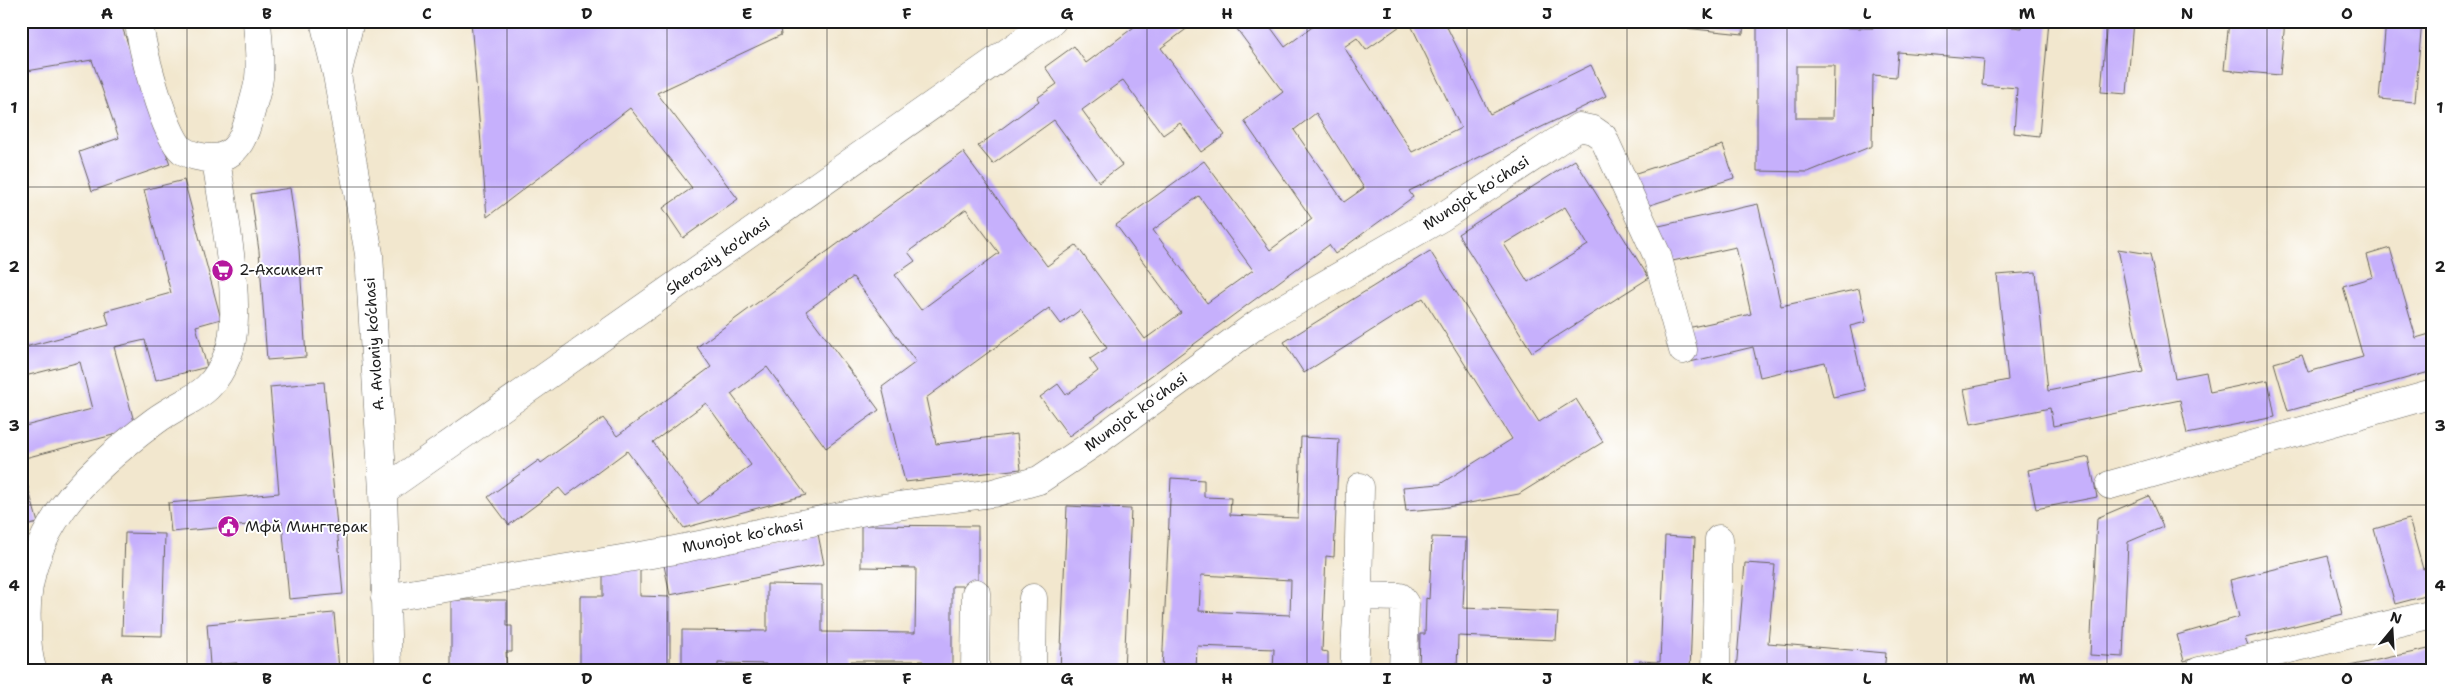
<svg xmlns="http://www.w3.org/2000/svg" width="2454" height="692" font-family="'Shantell Sans',sans-serif">
<rect width="100%" height="100%" fill="#fff"/>
<filter id="ink" filterUnits="userSpaceOnUse"><feTurbulence type="fractalNoise" baseFrequency=".02" numOctaves="2"/><feDisplacementMap in="SourceGraphic" scale="10" xChannelSelector="R" yChannelSelector="G"/><feConvolveMatrix kernelMatrix="1 2 1 2 8 2 1 2 1" color-interpolation-filters="sRGB"/></filter>
<filter id="wash" filterUnits="userSpaceOnUse"><feTurbulence type="fractalNoise" baseFrequency=".0096" numOctaves="4" result="noise"/><feDisplacementMap in="SourceGraphic" scale="20" xChannelSelector="R" yChannelSelector="G"/><feGaussianBlur stdDeviation="1.12" result="paint"/><feColorMatrix in="noise" values="0 0 0 0 0 0 0 0 0 0 0 0 0 0 0 0 0 1.4 0 .05"/><feComposite in="paint" operator="in"/></filter>
<g filter="url(#wash)">
<rect width="100%" height="100%" fill="#f2e7ce"/>
<g id="blocks">
<path fill="#c6b0fc" fill-rule="evenodd" d="M21,21H120L170,164L92,191L79,152L119,138L92,60L21,72Z
M471,21H779L781,35L657,93L738,199L683,238L663,208L692,188L630,108L487,217Z
M1142,21H1197L1161,48L1225,135L1201,152L1180,123L1163,135L1123,80L1082,110L1122,165L1099,182L1054,120L993,164L978,146L1039,101L1037,98L1057,84L1045,67L1074,46L1086,63Z
M1231,21H1266L1285,47L1315,25L1312,21H1401L1403,24L1366,50L1357,38L1344,47L1412,152L1461,128L1409,21H1444L1490,114L1591,65L1606,96L1409,191L1413,197L1335,254L1329,245L1069,436L1040,397L1058,384L1066,395L1098,371L1090,359L1107,348L1080,310L1061,324L1049,308L926,398L936,444L1017,434L1021,469L905,482L882,387L916,362L853,277L806,311L879,410L826,448L767,367L731,394L806,495L684,528L627,451L566,496L559,488L509,525L488,497L539,460L541,463L603,418L617,436L711,367L697,347L963,152L1047,266L1076,245L1145,339L1181,313L1116,225L1204,161L1270,250L1312,219L1244,121L1283,92ZM1316,113L1364,188L1344,202L1294,130ZM1199,196L1253,270L1207,303L1153,230ZM966,209L999,253L921,310L895,275L915,261L908,252ZM706,403L751,465L698,504L653,442Z
M1615,21H1744L1743,34Z
M1873,21H1951L2022,28L2023,21H2049L2039,136L2014,133L2017,88L1982,85L1984,59L1898,52L1896,77L1873,75L1872,146L1808,172L1757,171V27L1873,28ZM1796,66H1834L1833,118H1796Z
M2107,21H2133L2127,94L2101,92Z
M2229,21H2285L2280,75L2224,70Z
M2386,21H2422L2415,102L2379,99Z
M1723,145L1734,178L1644,207L1633,174Z
M1575,160L1649,278L1532,352L1458,234ZM1565,207L1588,245L1528,282L1504,244Z
M184,180L221,319L196,326L207,367L156,380L145,340L114,347L136,429L21,459V427L92,409L80,362L21,377V348L109,325L105,311L171,293L144,190Z
M290,188L299,249L306,357L267,360L259,251L251,194Z
M1758,204L1781,306L1859,289L1866,322L1850,326L1865,390L1833,397L1825,362L1760,377L1753,347L1690,362L1683,329L1751,314L1736,247L1668,262L1659,226Z
M2390,248L2416,338L2433,333V371L2288,411L2274,363L2302,355L2308,372L2363,357L2343,286L2373,277L2367,255Z
M2118,249L2150,254L2175,378L2206,372L2210,392L2268,380L2275,417L2187,434L2180,400L2053,426L2050,408L1971,424L1964,389L2008,380L1997,275L2036,272L2048,391L2143,372Z
M1430,251L1539,422L1576,399L1603,442L1519,494L1442,508L1406,511L1403,487L1440,484L1512,439L1423,298L1304,373L1284,342Z
M324,382L343,594L289,599L282,522L171,532L168,503L279,493L270,387Z
M1301,437L1339,439L1334,557L1326,556L1322,651L1328,652V671H1273L1274,649L1197,646L1196,671H1162L1171,478L1204,480V497L1231,498L1230,515L1298,518ZM1201,575L1291,580L1290,615L1199,611Z
M2089,457L2097,497L2036,509L2028,470Z
M21,462L38,523L21,527Z
M2149,496L2163,527L2128,542L2123,657L2090,655L2097,518Z
M1067,506L1131,509L1124,671H1060Z
M2409,519L2423,569L2433,566V594L2395,604L2374,529Z
M861,525L978,526V586H952V671H923V661H851V671H766V664L718,663V671H682V630L767,631V584L822,585V632L915,633L916,568L861,567Z
M125,533L165,534L162,636L122,635Z
M818,534L824,564L670,595L664,565Z
M1665,536L1695,538L1690,671H1638L1639,661L1660,662Z
M1432,537L1466,538L1463,608L1558,612L1556,640L1458,636L1457,671H1419L1420,634H1425L1426,598L1429,599Z
M2328,556L2343,614L2245,638L2248,645L2184,661L2177,635L2239,617L2230,580Z
M1745,563L1775,565L1768,643L1886,653L1884,671H1736Z
M603,567H640V596L670,597V671H580V596H603Z
M451,600H507V626H512V652H506L507,671H451Z
M334,613L339,669L353,667L354,671H237V663L210,665L207,624Z
M2433,648V671H2331V670Z"/>
</g>
</g>
<g filter="url(#ink)">
<use href="#blocks" fill-opacity="0" stroke="#67635a" stroke-width="1"/>
<g fill="none" stroke-linecap="round" stroke-linejoin="round">
<defs>
<path id="minor" d="M139,21C141,46 164,135 182,150C189,155 202,158 211,158C241,159 247,127 253,104C255,96 258,87 259,78C261,60 258,40 257,21
M324,21L337,75L369,254L383,491L388,671
M338,71L350,21
M2110,485L2433,394
M383,491L1052,21
M1358,596L1400,597L1405,604L1403,671
M385,598L670,551L875,509L993,493L1039,480L1100,439L1260,322L1442,217L1579,127L1593,130L1603,137L1657,255L1683,350
M33,671C28,658 27,640 27,626C21,533 86,472 155,421C189,396 210,400 228,354C245,313 222,205 216,159
M975,671L976,593
M1032,671L1033,598
M1354,671L1358,596L1360,487
M1716,671L1719,539
M2199,671L2433,614"/>
</defs>
<use href="#minor" stroke="#67635a" stroke-width="29"/>
<use href="#minor" stroke="#fff" stroke-width="28"/>
</g>
</g>
<path fill="none" stroke="#1c1c1c" stroke-width="1" stroke-opacity="0.55" d="M187,21V671M347,21V671M507,21V671M667,21V671M827,21V671M987,21V671M1147,21V671M1307,21V671M1467,21V671M1627,21V671M1787,21V671M1947,21V671M2107,21V671M2267,21V671M21,187H2433M21,346H2433M21,505H2433"/>
<defs>
<symbol id="supermarket-disc" viewBox="-11 -11 22 22"><circle r="9.5" fill="#b5179e" stroke="#fff"/><path d="M-6-5.5h2.5l.6 2H6L4.5 2H-2.5L-4.4-4H-6ZM-1.5 3.2a1.3 1.3 0 1 0 .1 0ZM3 3.2a1.3 1.3 0 1 0 .1 0Z" fill="#fff"/></symbol>
<symbol id="civic-disc" viewBox="-11 -11 22 22"><circle r="9.5" fill="#b5179e" stroke="#fff"/><path d="M-.6-6.5H3V-4.5H.6V-3L4-1V1h2V6H-6V1h2V-1L-.6-3ZM-1.2 2.5V6h2.4V2.5Z" fill="#fff"/></symbol>
</defs>
<g fill-rule="evenodd">
<use href="#supermarket-disc" x="210" y="258" width="25" height="25"/>
<use href="#civic-disc" x="216" y="514" width="25" height="25"/>
</g>
<g text-anchor="middle" dominant-baseline="central" stroke-width="4" stroke-linejoin="round" paint-order="stroke">
<g font-size="15" fill="#1c1c1c" stroke="#fff">
<text transform="translate(1476 193) rotate(-33)">Munojot koʻchasi</text>
<text transform="translate(718 256) rotate(-35)">Sheroziy ko'chasi</text>
<text transform="translate(374 344) rotate(-94)">A. Avloniy ko‘chasi</text>
<text transform="translate(1136 412) rotate(-36)">Munojot koʻchasi</text>
<text transform="translate(743 536) rotate(-11)">Munojot koʻchasi</text>
</g>
<g font-size="15" fill="#1c1c1c" stroke="#fff" text-anchor="start">
<text x="239" y="270">2-Ахсикент</text>
<text x="245" y="527">Мфй Мингтерак</text>
</g>
</g>
<rect width="2454" height="692" fill="none" stroke="#fff" stroke-width="55"/>
<g transform="translate(2392 630) rotate(18)" stroke="#ffffff" stroke-width="4" paint-order="stroke">
<path d="M0-4L9 19L0 12L-9 19Z" fill="#1c1c1c"/>
<text y="-8" font-size="14" font-weight="bold" text-anchor="middle" fill="#1c1c1c">N</text>
</g>
<rect x="28" y="28" width="2398" height="636" fill="none" stroke="#1c1c1c" stroke-width="2"/>
<g font-size="16" text-anchor="middle" font-weight="bold" fill="#1c1c1c">
<text x="107" y="19">A</text>
<text x="267" y="19">B</text>
<text x="427" y="19">C</text>
<text x="587" y="19">D</text>
<text x="747" y="19">E</text>
<text x="907" y="19">F</text>
<text x="1067" y="19">G</text>
<text x="1227" y="19">H</text>
<text x="1387" y="19">I</text>
<text x="1547" y="19">J</text>
<text x="1707" y="19">K</text>
<text x="1867" y="19">L</text>
<text x="2027" y="19">M</text>
<text x="2187" y="19">N</text>
<text x="2347" y="19">O</text>
<text x="14" y="113">1</text>
<text x="2440" y="113">1</text>
<text x="14" y="272">2</text>
<text x="2440" y="272">2</text>
<text x="14" y="431">3</text>
<text x="2440" y="431">3</text>
<text x="14" y="591">4</text>
<text x="2440" y="591">4</text>
<text x="107" y="684">A</text>
<text x="267" y="684">B</text>
<text x="427" y="684">C</text>
<text x="587" y="684">D</text>
<text x="747" y="684">E</text>
<text x="907" y="684">F</text>
<text x="1067" y="684">G</text>
<text x="1227" y="684">H</text>
<text x="1387" y="684">I</text>
<text x="1547" y="684">J</text>
<text x="1707" y="684">K</text>
<text x="1867" y="684">L</text>
<text x="2027" y="684">M</text>
<text x="2187" y="684">N</text>
<text x="2347" y="684">O</text>
</g>
</svg>
